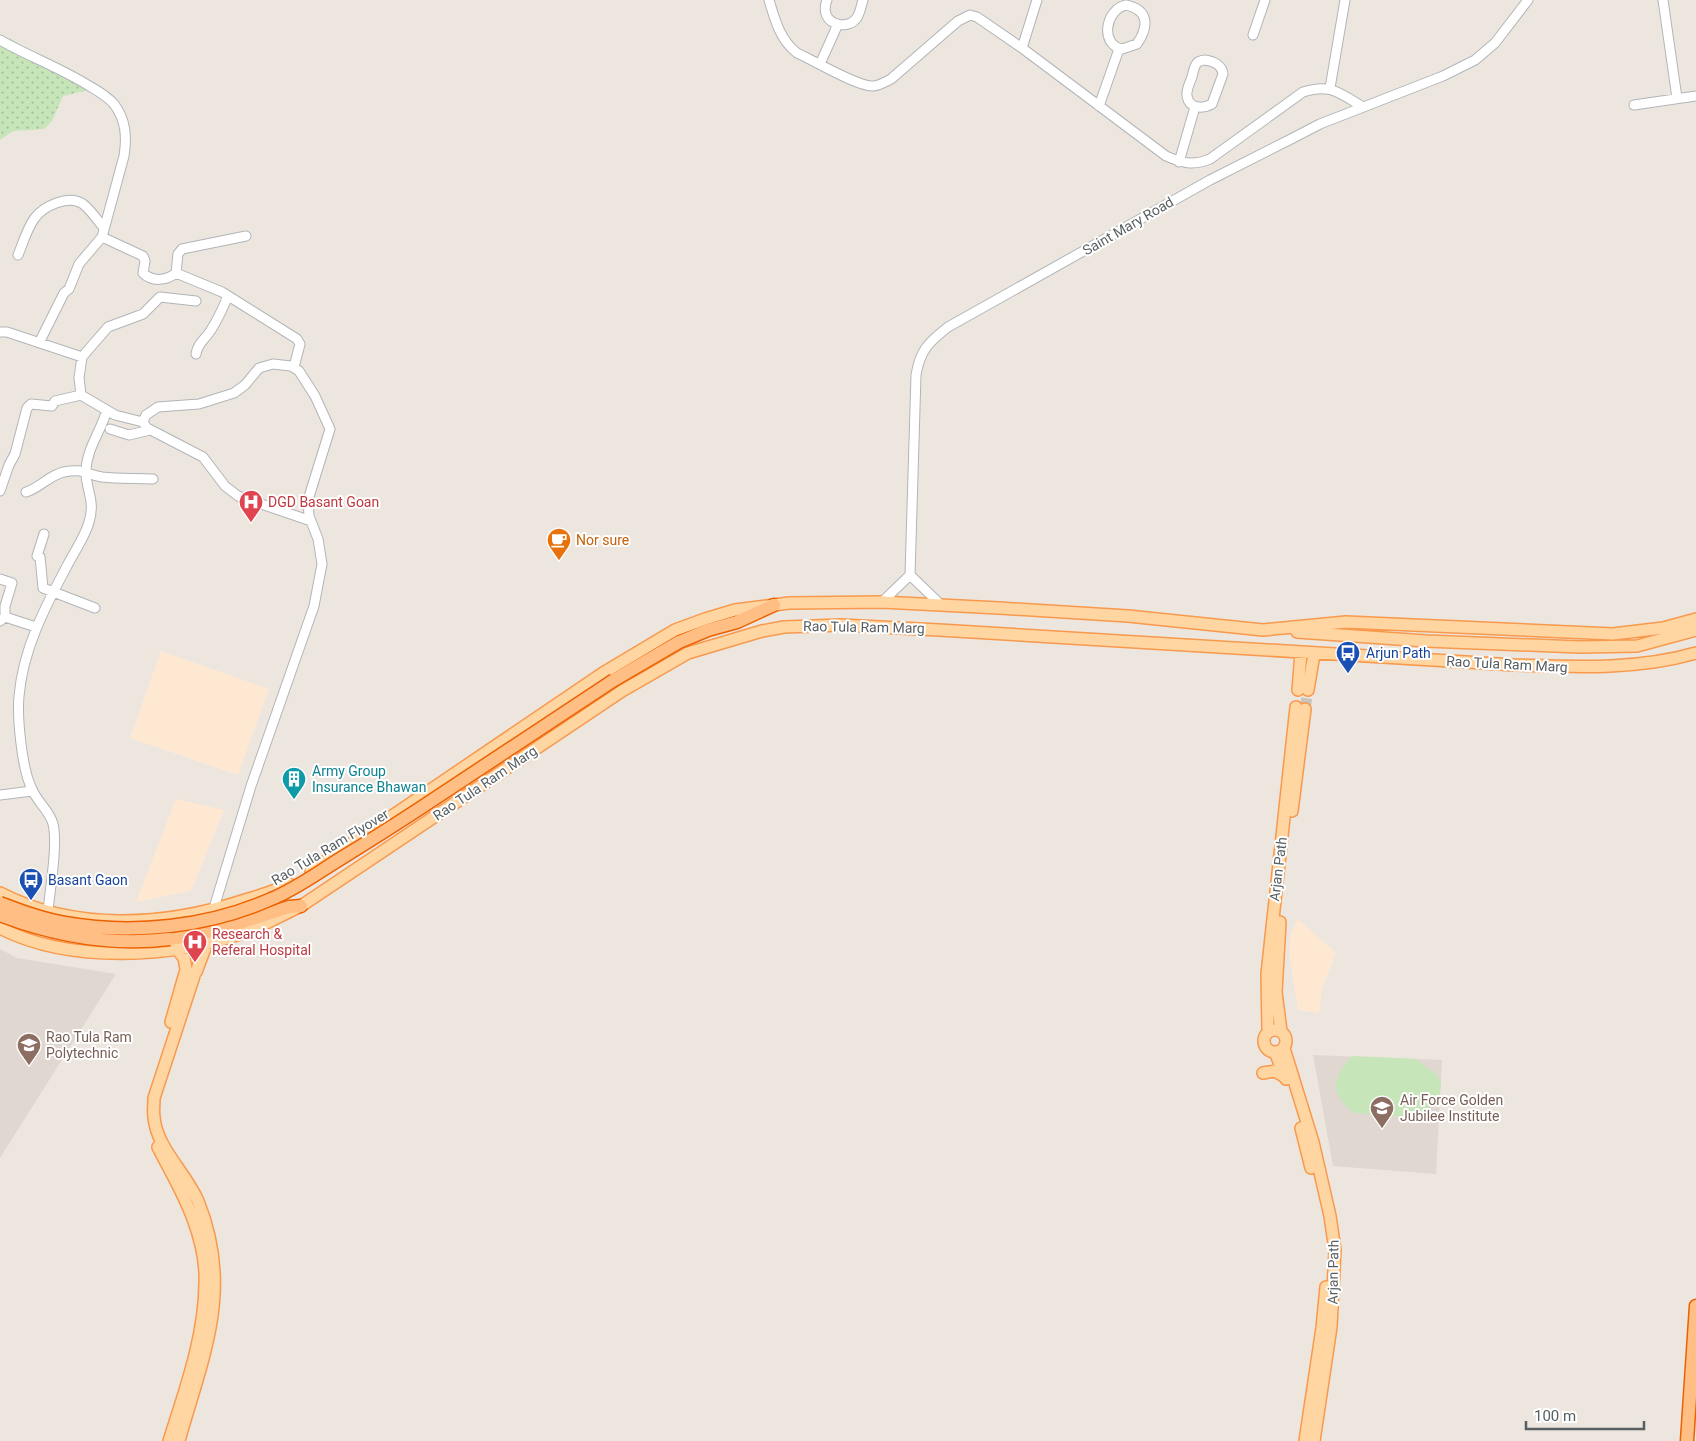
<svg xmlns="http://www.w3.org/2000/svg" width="1696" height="1441" font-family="Roboto,sans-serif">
<defs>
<pattern id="park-dots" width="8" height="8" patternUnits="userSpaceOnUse" patternTransform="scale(1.25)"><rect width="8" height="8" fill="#c6e6ba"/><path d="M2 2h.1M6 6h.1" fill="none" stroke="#a4be9b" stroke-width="1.8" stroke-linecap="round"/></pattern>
</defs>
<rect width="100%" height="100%" fill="#ede6df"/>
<path fill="#ffe8d2" d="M161,651L269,689L238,775L130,738Z
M176,799L224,810L191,891L136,902Z
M1298,919L1336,953L1322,989L1319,1013L1298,1010L1289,953L1291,934Z"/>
<path fill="#dfd7d0" d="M0,949L17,958L116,974L0,1158Z
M1313,1055L1442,1060L1436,1174L1333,1166Z"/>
<path fill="#c6e6ba" d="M1353,1056L1415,1059L1436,1074L1441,1082L1440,1093L1432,1105L1424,1112L1413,1117L1357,1113C1350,1111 1346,1107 1342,1101C1329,1085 1340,1068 1353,1056Z"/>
<path fill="url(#park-dots)" d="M10,38L89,90L63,96L52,121L44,129L13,131L0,140V47Z"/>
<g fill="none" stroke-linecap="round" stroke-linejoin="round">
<path stroke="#c8c4c0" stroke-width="11" stroke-dasharray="11 5.5" stroke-linecap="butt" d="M1305,709L1308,690"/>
<defs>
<path id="minor" d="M769,0C775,20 780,40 797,53C813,60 858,87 873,86C879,86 885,82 891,79L958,21L970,15L977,17L1022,48L1166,156C1182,163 1193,166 1210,159L1303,92C1331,83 1339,93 1363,107
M827,0C818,24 846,31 856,19C860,14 861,6 863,0
M1663,0L1677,98
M1126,5C1149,10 1149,26 1137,44L1122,49C1099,44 1106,9 1126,5Z
M1253,35L1265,0
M0,40C28,56 58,67 86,84C96,90 106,95 114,104C126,120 127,137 124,156L102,237L79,264L69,289L64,293L39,343
M1022,48L1037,0
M1205,60C1213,61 1222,65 1223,74L1212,104C1203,109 1189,109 1187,96C1186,90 1190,82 1192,77C1193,73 1194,65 1198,62C1200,61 1203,60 1205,60Z
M820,64L838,24
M1330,88L1345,0
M1634,105L1696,96
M1099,106L1119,49
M1179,162L1195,107
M246,236L182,249L178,254L176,273L222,292L297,339L300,344L294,367
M102,237L143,256L145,261L143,273C152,282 166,281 176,273
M18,255C23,243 27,229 34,219C43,206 69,194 83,204C91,210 97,220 104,228
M196,301L160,297L143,314L108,327L82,357L79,378L81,395L115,415L143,422L147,428L203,457L225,486L238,496L311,521
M0,332H7L82,357
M196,354C198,342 205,340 211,330C218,319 223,308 228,296
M143,422L146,415L158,407L199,404L234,393L245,385L259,368L273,364L291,366L299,371L315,396L330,429L308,500L309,516L318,539L322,564L314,606L251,786L213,911
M110,429L129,435L150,430
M0,491L9,465L15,454L27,408L31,404L52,406L55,401L81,395
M26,492C40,488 49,475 64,472C83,468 85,474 102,477C119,479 136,478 153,479
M44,534L37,556L40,557L43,588L95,608
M910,575L941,605
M0,579L12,583L5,606V617
M882,602L910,575L916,375C920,350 929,342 948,327L1210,180L1293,138L1320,124L1443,76L1475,60L1495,43L1528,0
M0,621L5,617L36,627
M0,795L32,791
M48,911C50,889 58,844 53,824C50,811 37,802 32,789C22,770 17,718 19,696C23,649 45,607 67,566C74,552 85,537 89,522C96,500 85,489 86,470C87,448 101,431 107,410"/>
<path id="major" d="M1297,632L1426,641L1580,647L1637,646L1696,630
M1298,690L1301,653
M1308,690L1314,654
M1292,811L1305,709
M311,871L603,673L675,630L705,619L735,610L789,603L882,602L999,608L1128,616L1263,630L1346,622L1613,634L1663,628L1696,619
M0,893C75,932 165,926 242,901C258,896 274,892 289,884
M1280,922L1276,992L1281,1031
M0,928C70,964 174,958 246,932C265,925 283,914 301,906L622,691L688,653L762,631L784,627L841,625L939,630L1515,665C1576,667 1637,670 1696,653
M176,948L184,958L186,969
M196,972L207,943
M171,1022L185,973
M1264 1041a11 11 0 1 1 22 0a11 11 0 1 1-22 0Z
M1268,1031L1267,974L1296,707
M1284,1048L1313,1142L1330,1216L1335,1250L1331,1327L1314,1441
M1275,1052L1286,1079
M1263,1073L1275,1071L1285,1077
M1301,1128L1311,1168
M158,1147C170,1171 184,1194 193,1219C200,1238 206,1261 205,1282C205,1336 185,1390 169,1441
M179,1441C203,1355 234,1290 198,1201C186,1173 156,1147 154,1117C153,1111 154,1105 154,1098L194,976
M1305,1441L1322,1328L1326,1287"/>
<path id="highway" d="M614,680L679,642L708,630L737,622L774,605
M170,939L218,930L289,907L301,906
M1687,1441L1696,1306"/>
</defs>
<use href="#minor" stroke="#b1b5b8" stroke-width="11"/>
<use href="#major" stroke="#f8994d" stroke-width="14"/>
<use href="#highway" stroke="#ec6100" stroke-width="15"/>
<use href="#minor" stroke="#fff" stroke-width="9"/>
<use href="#major" stroke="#ffd6a2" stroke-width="11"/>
<use href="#highway" stroke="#ffbe84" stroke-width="12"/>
<defs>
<path id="highway-bridge" d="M0,903C21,911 42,919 65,923C133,935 208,927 271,899C296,889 317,873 340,859C366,843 393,826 419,809C484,766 549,723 614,680
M0,915C55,936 112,946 170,939"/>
</defs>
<use href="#highway-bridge" stroke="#ec6100" stroke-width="15" stroke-linecap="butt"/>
<use href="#highway-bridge" stroke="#ffbe84" stroke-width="12"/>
</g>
<defs>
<symbol id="hospital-pin" viewBox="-11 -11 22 30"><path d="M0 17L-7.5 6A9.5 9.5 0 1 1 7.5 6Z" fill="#e0444e" stroke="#fff"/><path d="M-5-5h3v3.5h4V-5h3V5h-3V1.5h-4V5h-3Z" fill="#fff"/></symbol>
<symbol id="cafe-pin" viewBox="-11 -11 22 30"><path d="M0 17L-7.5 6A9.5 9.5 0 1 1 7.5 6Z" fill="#e8710a" stroke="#fff"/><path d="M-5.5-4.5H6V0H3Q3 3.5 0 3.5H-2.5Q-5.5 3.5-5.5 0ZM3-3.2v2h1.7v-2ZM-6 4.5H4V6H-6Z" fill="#fff"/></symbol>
<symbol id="bus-pin" viewBox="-11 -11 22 30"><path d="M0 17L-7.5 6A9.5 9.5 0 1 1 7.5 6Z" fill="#1a4fb4" stroke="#fff"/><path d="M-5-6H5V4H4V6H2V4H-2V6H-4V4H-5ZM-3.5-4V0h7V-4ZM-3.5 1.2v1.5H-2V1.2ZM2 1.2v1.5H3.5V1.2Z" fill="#fff"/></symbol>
<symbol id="building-pin" viewBox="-11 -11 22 30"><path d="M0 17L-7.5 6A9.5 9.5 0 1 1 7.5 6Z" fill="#0f9aa8" stroke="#fff"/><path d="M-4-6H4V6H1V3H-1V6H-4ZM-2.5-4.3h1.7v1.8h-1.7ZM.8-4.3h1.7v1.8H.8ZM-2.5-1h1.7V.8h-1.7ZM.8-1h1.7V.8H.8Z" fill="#fff"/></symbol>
<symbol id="university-pin" viewBox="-11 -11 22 30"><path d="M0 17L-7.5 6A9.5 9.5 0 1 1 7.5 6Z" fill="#8d6e63" stroke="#fff"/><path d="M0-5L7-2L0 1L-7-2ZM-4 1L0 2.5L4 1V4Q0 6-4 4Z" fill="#fff"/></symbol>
<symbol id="school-pin" viewBox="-11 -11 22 30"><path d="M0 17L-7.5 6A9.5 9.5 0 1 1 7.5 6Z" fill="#8d6e63" stroke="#fff"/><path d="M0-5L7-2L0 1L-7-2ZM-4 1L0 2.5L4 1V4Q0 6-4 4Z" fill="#fff"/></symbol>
</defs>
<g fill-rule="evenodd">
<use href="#hospital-pin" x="237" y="488" width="28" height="38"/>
<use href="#cafe-pin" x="545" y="526" width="28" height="38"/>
<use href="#bus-pin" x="1334" y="639" width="28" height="38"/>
<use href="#building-pin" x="280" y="765" width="28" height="38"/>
<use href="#bus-pin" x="17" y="866" width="28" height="38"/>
<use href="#hospital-pin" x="181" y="928" width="28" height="38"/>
<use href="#university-pin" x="15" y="1031" width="28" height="38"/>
<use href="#school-pin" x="1368" y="1094" width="28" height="38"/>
</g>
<g text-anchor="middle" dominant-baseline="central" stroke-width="4" stroke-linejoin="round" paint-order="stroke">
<g font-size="14" fill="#585f62" stroke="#fff">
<text transform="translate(1128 226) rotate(-30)">Saint Mary Road</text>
<text transform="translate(864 627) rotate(1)">Rao Tula Ram Marg</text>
<text transform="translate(1507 664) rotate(3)">Rao Tula Ram Marg</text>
<text transform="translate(485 783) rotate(-34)">Rao Tula Ram Marg</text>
<text transform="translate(330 847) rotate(-31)">Rao Tula Ram Flyover</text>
<text transform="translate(1278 869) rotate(-83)">Arjan Path</text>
<text transform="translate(1333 1272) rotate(-89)">Arjan Path</text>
</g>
<g font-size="14" fill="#be3a42" stroke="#fff" text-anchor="start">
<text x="268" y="502">DGD Basant Goan</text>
<text x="212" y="934">Research &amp;<tspan x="212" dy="16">Referal Hospital</tspan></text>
</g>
<g font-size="14" fill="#c56008" stroke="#fff" text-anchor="start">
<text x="576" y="540">Nor sure</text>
</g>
<g font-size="14" fill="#164399" stroke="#fff" text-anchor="start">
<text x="1366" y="653">Arjun Path</text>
<text x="48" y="880">Basant Gaon</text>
</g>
<g font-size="14" fill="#0d838f" stroke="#fff" text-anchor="start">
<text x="312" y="771">Army Group<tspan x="312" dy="16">Insurance Bhawan</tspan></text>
</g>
<g font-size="14" fill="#785e54" stroke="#fff" text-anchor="start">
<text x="46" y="1037">Rao Tula Ram<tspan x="46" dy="16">Polytechnic</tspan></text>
<text x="1400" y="1100">Air Force Golden<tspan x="1400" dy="16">Jubilee Institute</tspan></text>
</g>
</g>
<path d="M1526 1421v8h118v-8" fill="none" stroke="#585f62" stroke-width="2.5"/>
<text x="1534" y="1421" font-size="15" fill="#585f62" stroke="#ffffff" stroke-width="4" paint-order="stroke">100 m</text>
</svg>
